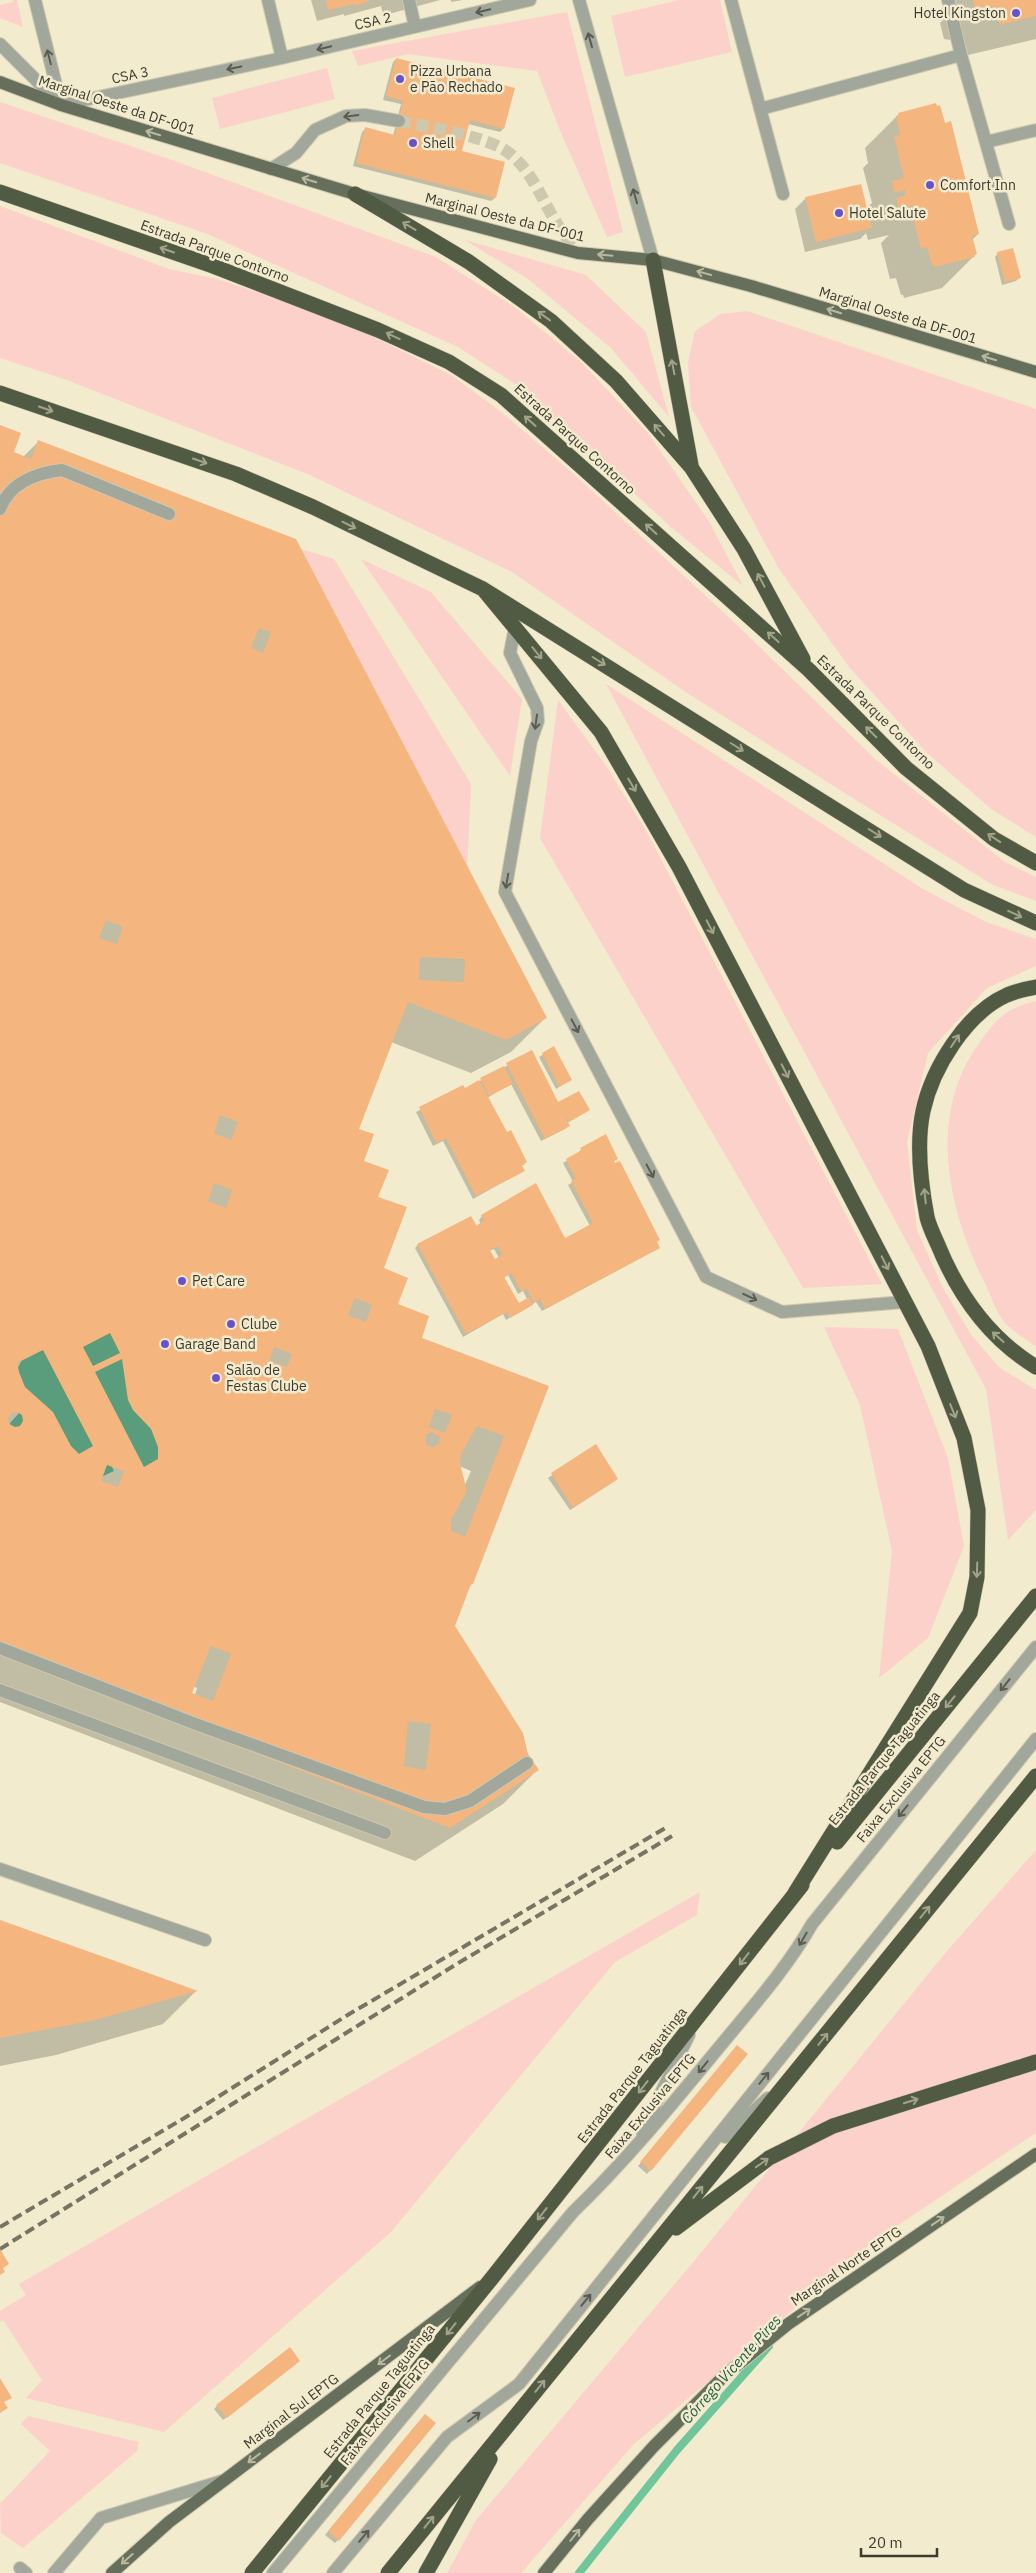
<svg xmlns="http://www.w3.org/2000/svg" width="1036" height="2573" font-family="'IBM Plex Sans',sans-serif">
<rect width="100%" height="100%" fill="#f2ebce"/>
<path fill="#fcd1ca" d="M13,0H17L23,27L0,18V5L13,2Z
M679,0H720L732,52L625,77L611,16Z
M567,12L623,232L607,237L561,133L537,71L408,54L358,66L352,51Z
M327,68L335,99L220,129L212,98Z
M0,102L172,160L436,257L513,306L581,362L648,433L710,523L743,586L672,528L520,387L458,347L205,233L0,163Z
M0,206L169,269L218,279L339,320L451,375L500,411L576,476L735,623L875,759L1005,862L1036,877V901L993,885L851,797L687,693L512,572L310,475L64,379L0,358Z
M465,240L586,275L646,332L669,417L611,348L528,279Z
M747,311L1036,409V837L991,809L925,751L849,667L779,569L691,407L688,362L695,331L721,314Z
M265,538L334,559L471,784L467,871Z
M361,559L431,592L522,699L510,776Z
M606,684L923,889L986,922L1036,939V966L987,988L928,1053L907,1142L917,1230L943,1288L972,1336L1000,1368L1036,1390V1510L1008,1540L986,1389Z
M558,700L607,767L648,834L882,1284L803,1288L540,838Z
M1036,1001V1347C1026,1339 1014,1332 1006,1324C996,1314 991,1295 985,1283C948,1211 927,1116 978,1045C996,1019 1004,1009 1036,1001Z
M824,1327L898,1329L948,1458L964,1546L928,1638L879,1678L892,1551L860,1405Z
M1036,1850V2133L873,2242L634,2444L521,2573H447L476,2520L695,2260L947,1951Z
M700,1892L697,1915L615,1962L390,2233L164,2432L26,2398L42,2380L3,2320L0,2322V2311L26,2295L19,2284Z
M28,2416L139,2442L137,2451L23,2548L1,2533L0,2504L50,2451L21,2424Z"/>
<path fill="#70c59b" d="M102,1315L170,1449L141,1495L72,1352Z
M39,1323L56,1350L114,1471L75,1489L12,1432L10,1423L20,1412L18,1368Z"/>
<path fill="#0003" fill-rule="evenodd" d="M311,0H440L389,14L388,12L383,14L381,6L344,16V14L317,21Z
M451,0H463L451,2Z
M954,0H1036V39L968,55L962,36L957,41L944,39L940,23L952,11Z
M396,59L503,129L500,132L468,124L461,152L495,198L491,201L353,166L362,132L365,129L393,136L401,104L383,100L393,62Z
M899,114L978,234L972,240L976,254L942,288L904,298L903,295H901L896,278L890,279L881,243L889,235L868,240L866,233L860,239L805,252L795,209L806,198L866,208L872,203L863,168L868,163L865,148Z
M998,253L1019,278L1016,281L1002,285L995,257Z
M0,427L12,453L23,457L38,442L295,540L545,1018L511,1052L471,1073L391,1042L357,1129L362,1161L377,1197L382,1269L397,1305L420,1338L548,1387L472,1584L468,1588L453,1626L537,1770L503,1804L415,1861L0,1702ZM459,1466L471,1471L464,1487ZM193,1686L197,1688L195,1695L190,1693Z
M554,1048L570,1080L556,1089L539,1057Z
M531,1052L558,1104L588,1110L567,1123L568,1126L565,1129L541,1141L511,1084L487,1098L523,1171L473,1199L443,1141L433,1146L416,1112L464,1090Z
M581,1149L616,1159L613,1162L659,1248L542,1311L536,1302L506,1320L503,1314L463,1337L415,1248L418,1245L476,1227L481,1224L479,1220L482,1216L564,1240L590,1226L568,1185L573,1182L563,1163L579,1153ZM494,1249L499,1258L495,1261L489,1251ZM508,1275L518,1294L523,1291L527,1299L518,1304L504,1278Z
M595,1446L613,1482L570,1510L548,1478Z
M0,1921L196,1991L163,2024L56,2055L0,2066Z
M734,2050L747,2054L647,2174L638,2166Z
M296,2364L223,2420L214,2409L217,2406Z
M421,2419L338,2540L335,2543L325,2535Z"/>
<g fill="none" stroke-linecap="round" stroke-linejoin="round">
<path stroke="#70c59b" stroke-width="8" d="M579,2573L677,2450L769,2346"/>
</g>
<path fill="#f5b57e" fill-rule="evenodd" d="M326,0H369V1L355,6V4L328,10Z
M973,0H1036V16L1000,25L993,6L989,7L990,10L975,8Z
M396,58L515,88L504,129L470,120L462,151L505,162L496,198L356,163L365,127L395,135L403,101L386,96Z
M936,103L937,106L940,105L945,123L951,121L979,234L972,236L977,254L974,255L975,257L934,267V265H932L927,247L921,249L911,210L918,209L917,205L899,209L896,198L906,195L905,190L894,193L892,181L904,178L894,136L900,135L896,116L899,115L898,113Z
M861,184L872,228L816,242L805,197Z
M1013,248L1021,278L1005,282L997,252Z
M0,425L21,433L14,452L31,459L38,440L296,539L547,1018L506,1040L408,1002L359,1129L374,1134L364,1161L389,1170L378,1197L407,1207L384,1268L408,1278L398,1304L429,1316L422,1338L549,1386L473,1584H471L455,1626L523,1733L528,1754L539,1770L450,1828L0,1655ZM259,628L271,632L263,653L251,648ZM106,920L123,927L117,944L99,938ZM420,957L465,959L464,982L419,980ZM220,1115L238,1122L231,1140L214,1133ZM214,1183L232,1190L226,1208L208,1201ZM355,1298L372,1305L366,1322L348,1315ZM110,1333L120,1353L93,1366L83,1347ZM274,1347L292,1354L287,1367L269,1361ZM43,1350L93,1446L79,1454L71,1446L53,1412L25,1387L19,1372L17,1363ZM122,1359L128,1400L133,1410L151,1429L158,1447V1459L144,1467L95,1372ZM435,1409L452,1415L445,1433L429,1427ZM17,1412L22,1415L23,1421L20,1426L15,1427L9,1424L8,1418L12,1413ZM477,1426L504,1436L465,1537L451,1531V1520L467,1491L460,1464L461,1454ZM432,1432L440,1437L439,1444L433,1447L427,1446L425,1440L427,1434ZM107,1465L124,1471L118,1487L101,1481ZM211,1646L231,1654L213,1701L192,1693ZM408,1721L431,1724L426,1770L404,1766Z
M554,1046L572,1080L559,1087L542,1053Z
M532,1050L558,1102L579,1091L590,1110L569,1122L563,1112L570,1126L545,1139L506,1063Z
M504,1066L513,1084L489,1096L480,1078Z
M479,1080L507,1132L511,1130L527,1162L522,1166L525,1171L476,1196L446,1138L436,1143L419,1107L463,1085L465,1088Z
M606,1134L618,1159L614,1161L615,1163L620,1161L660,1240L657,1242L660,1248L545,1309L540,1299L534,1303L527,1289L521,1291L511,1273L504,1277L519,1303L529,1297L533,1305L510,1318L507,1312L466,1334L417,1244L471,1216L481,1233L477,1225L484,1221L481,1215L536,1183L565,1238L593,1223L571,1181L576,1179L566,1159L582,1150L580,1148ZM498,1246L502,1255L495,1259L490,1250Z
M596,1444L618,1479L573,1508L551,1473Z
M0,1920L118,1962L198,1991L91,2021L0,2038Z
M737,2045L748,2054L651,2171L640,2162Z
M0,2249L9,2264L3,2268L5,2272L0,2275Z
M290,2347L300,2361L227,2418L216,2405Z
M0,2378L12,2398L4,2402L8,2408L0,2413Z
M425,2414L436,2423L339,2541L328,2531Z"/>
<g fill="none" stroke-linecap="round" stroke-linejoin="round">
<path stroke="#cec8ae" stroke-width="12" stroke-dasharray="12 6" stroke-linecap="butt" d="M399,121C427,127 488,136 509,153C532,171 541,198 556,222C562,233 571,243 578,253"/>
<defs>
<path id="minor" d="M35,0L61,105
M268,0L282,58
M409,0L415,27
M579,0L653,260
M731,0L783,194
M948,0L961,55L1009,224
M0,44L61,105
M61,105L282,58L530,0
M760,109L961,55
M986,142L1036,130
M271,169L296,153L315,130L346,116L365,115L399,121
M0,509C10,482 36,473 62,470L169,514
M515,627L510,653L537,708L538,721L531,741L505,892L706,1277L782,1312L904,1302
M0,1648L193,1723L424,1807L445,1809L470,1801L527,1763
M0,1690L385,1833
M0,1869L205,1940
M642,2132L689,2035
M725,2137L768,2098
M20,2568L26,2573
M54,2573L101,2518L222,2481
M273,2573L573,2212C627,2160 673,2103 721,2045C753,2006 787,1968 812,1924L1036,1647
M333,2573L447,2437L519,2384L1036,1739"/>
<path id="major" d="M0,82L61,105L355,194L578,253L653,260L751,286L1036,372
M112,2573L169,2522L480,2287
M544,2573L588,2519L654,2446L724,2376L788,2324L1036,2154"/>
<path id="highway" d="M0,192L213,266L378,330L449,362L501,395L809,670L906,768L994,839L1036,863
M355,194L469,262L551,321L616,381L691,467L744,549L803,659
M653,260L691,465
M0,393L236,474L313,507L483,589L964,890L1036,923
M483,589L601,732L679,867L928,1346L964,1438L978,1510L977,1577L970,1613L795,1893
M1036,987C1027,989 1015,991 1007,995C966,1013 932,1069 923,1111C916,1144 921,1185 927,1217C929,1226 934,1236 938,1245C958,1294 990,1339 1036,1367
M837,1842L1036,1596
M676,2228L769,2158L833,2126L1036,2062
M252,2573L492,2278L802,1885
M388,2573L1036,1776
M426,2573L490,2459"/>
</defs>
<use href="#minor" stroke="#cec8ae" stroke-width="14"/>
<use href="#major" stroke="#cec8ae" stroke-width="14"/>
<use href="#highway" stroke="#cec8ae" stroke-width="16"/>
<use href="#minor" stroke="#a2a79c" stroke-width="12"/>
<use href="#major" stroke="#666f5b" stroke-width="12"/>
<use href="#highway" stroke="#515b44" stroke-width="15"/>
<path stroke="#787463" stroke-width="4" stroke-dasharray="10 5" stroke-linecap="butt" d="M0,2227L186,2117L346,2016L667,1827
M0,2249L455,1965L672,1836"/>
</g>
<defs><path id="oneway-shaft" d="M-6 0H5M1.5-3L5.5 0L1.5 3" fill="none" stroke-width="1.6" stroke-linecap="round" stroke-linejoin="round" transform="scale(1.25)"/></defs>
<g stroke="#5b5b50">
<use href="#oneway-shaft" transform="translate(483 11) rotate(167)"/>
<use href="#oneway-shaft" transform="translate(590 40) rotate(-106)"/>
<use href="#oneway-shaft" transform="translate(324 48) rotate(167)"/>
<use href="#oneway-shaft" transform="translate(49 57) rotate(-104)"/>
<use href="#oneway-shaft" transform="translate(234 68) rotate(168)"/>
<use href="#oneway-shaft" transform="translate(351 116) rotate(172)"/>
<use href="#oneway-shaft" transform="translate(635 196) rotate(-106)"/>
<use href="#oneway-shaft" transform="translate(536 722) rotate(98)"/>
<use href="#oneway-shaft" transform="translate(507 881) rotate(100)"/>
<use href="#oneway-shaft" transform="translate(575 1026) rotate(62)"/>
<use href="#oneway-shaft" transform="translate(650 1171) rotate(62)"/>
<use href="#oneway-shaft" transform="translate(750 1297) rotate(25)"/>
<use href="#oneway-shaft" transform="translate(1005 1685) rotate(129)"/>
<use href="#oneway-shaft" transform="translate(903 1811) rotate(129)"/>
<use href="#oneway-shaft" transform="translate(803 1939) rotate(120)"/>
<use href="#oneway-shaft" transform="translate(703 2067) rotate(129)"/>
<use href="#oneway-shaft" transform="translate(764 2078) rotate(-51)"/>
<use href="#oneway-shaft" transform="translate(586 2300) rotate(-51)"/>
<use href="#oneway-shaft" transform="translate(474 2417) rotate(-37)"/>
<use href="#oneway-shaft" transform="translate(364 2536) rotate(-50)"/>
</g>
<g stroke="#bab9a0">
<use href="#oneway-shaft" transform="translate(153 133) rotate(-163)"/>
<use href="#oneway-shaft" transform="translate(309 180) rotate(-163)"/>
<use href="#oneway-shaft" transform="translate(605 255) rotate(-175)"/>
<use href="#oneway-shaft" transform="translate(704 273) rotate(-165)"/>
<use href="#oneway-shaft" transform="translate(834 311) rotate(-163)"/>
<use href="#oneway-shaft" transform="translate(989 358) rotate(-163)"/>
<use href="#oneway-shaft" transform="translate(938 2221) rotate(-34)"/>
<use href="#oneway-shaft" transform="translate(804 2313) rotate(-34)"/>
<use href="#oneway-shaft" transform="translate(384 2360) rotate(143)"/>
<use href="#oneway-shaft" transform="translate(254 2458) rotate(143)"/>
<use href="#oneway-shaft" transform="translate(575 2535) rotate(-51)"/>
<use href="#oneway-shaft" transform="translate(127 2559) rotate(138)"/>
</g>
<g stroke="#a2a389">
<use href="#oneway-shaft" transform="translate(409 226) rotate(-149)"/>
<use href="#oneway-shaft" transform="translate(167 250) rotate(-161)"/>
<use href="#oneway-shaft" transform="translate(544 316) rotate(-144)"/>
<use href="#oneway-shaft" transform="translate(393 336) rotate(-155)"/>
<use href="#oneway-shaft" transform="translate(673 367) rotate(-101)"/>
<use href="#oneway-shaft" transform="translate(46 409) rotate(19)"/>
<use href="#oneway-shaft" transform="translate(530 421) rotate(-138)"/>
<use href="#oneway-shaft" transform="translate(659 430) rotate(-131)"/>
<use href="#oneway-shaft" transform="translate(200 461) rotate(19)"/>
<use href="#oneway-shaft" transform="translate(349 525) rotate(26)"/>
<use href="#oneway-shaft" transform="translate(651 529) rotate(-138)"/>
<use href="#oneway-shaft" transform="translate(761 580) rotate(-118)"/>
<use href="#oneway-shaft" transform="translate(773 637) rotate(-138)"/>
<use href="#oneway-shaft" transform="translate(537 653) rotate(51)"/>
<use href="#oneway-shaft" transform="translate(599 661) rotate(32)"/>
<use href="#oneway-shaft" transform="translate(871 732) rotate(-135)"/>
<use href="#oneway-shaft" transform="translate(737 747) rotate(32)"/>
<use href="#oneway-shaft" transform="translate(632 785) rotate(60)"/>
<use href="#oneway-shaft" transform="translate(875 833) rotate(32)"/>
<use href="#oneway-shaft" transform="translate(994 838) rotate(-146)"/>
<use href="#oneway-shaft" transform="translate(1015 914) rotate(25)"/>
<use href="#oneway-shaft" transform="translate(710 927) rotate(63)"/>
<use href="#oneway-shaft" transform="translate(955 1041) rotate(-56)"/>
<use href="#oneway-shaft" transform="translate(785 1071) rotate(63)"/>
<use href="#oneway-shaft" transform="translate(925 1196) rotate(-96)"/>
<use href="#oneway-shaft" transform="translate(885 1263) rotate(63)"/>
<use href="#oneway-shaft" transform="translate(998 1337) rotate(-138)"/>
<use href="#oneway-shaft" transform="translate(953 1411) rotate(68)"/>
<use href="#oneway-shaft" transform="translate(977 1570) rotate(92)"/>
<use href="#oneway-shaft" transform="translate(950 1702) rotate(129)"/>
<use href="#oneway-shaft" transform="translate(925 1912) rotate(-51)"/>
<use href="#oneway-shaft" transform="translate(744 1959) rotate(128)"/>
<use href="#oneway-shaft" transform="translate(823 2039) rotate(-51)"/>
<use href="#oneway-shaft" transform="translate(643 2087) rotate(128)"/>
<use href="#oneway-shaft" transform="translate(911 2101) rotate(-17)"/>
<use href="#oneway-shaft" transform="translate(762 2163) rotate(-35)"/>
<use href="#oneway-shaft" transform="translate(698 2192) rotate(-51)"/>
<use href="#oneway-shaft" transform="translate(542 2214) rotate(128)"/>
<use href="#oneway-shaft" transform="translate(451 2329) rotate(129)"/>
<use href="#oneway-shaft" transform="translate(540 2386) rotate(-51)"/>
<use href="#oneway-shaft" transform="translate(326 2482) rotate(129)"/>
<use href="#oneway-shaft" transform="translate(429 2522) rotate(-51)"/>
</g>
<g fill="#6a52cc" stroke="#f2ebce" stroke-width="2">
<circle cx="1016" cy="13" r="5"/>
<circle cx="400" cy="79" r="5"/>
<circle cx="413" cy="143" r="5"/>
<circle cx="930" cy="185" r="5"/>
<circle cx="839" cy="213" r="5"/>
<circle cx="182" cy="1281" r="5"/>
<circle cx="231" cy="1324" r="5"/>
<circle cx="165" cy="1344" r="5"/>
<circle cx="216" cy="1378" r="5"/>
</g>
<g text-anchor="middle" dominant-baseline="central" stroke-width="5" stroke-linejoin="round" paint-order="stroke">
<g font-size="14" fill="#3d3a2f" stroke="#f2ebce" text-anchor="start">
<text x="1006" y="13" text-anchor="end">Hotel Kingston</text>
<text x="410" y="71">Pizza Urbana<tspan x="410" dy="16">e Pão Rechado</tspan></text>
<text x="423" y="143">Shell</text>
<text x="940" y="185">Comfort Inn</text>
<text x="849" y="213">Hotel Salute</text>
<text x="192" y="1281">Pet Care</text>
<text x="241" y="1324">Clube</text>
<text x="175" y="1344">Garage Band</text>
<text x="226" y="1370">Salão de<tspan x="226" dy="16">Festas Clube</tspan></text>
</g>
<g font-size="14" fill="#3d3a2f" stroke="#f2ebce">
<text transform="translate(373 21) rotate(-13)">CSA 2</text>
<text transform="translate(130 75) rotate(-12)">CSA 3</text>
<text transform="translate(117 105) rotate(18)">Marginal Oeste da DF-001</text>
<text transform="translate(505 217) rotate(14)">Marginal Oeste da DF-001</text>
<text transform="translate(215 251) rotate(20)">Estrada Parque Contorno</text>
<text transform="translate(898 315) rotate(17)">Marginal Oeste da DF-001</text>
<text transform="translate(575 439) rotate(42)">Estrada Parque Contorno</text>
<text transform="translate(876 712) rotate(44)">Estrada Parque Contorno</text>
<text transform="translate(884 1758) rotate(-51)">Estrada Parque Taguatinga</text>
<text transform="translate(901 1789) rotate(-51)">Faixa Exclusiva EPTG</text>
<text transform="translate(632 2075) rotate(-52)">Estrada Parque Taguatinga</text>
<text transform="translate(650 2106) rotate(-50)">Faixa Exclusiva EPTG</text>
<text transform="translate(846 2266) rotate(-34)">Marginal Norte EPTG</text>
<text transform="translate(379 2391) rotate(-51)">Estrada Parque Taguatinga</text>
<text transform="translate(291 2411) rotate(-37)">Marginal Sul EPTG</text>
<text transform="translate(385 2412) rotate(-51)">Faixa Exclusiva EPTG</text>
</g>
<g font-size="15" font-style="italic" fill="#1c5d41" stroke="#f2ebce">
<text transform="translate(731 2369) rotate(-48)">Córrego Vicente Pires</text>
</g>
</g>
<path d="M861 2548v8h76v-8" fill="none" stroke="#3d3a2f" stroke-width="2.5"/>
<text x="868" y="2548" font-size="15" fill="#3d3a2f" stroke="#f2ebce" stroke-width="4" paint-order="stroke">20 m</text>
</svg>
